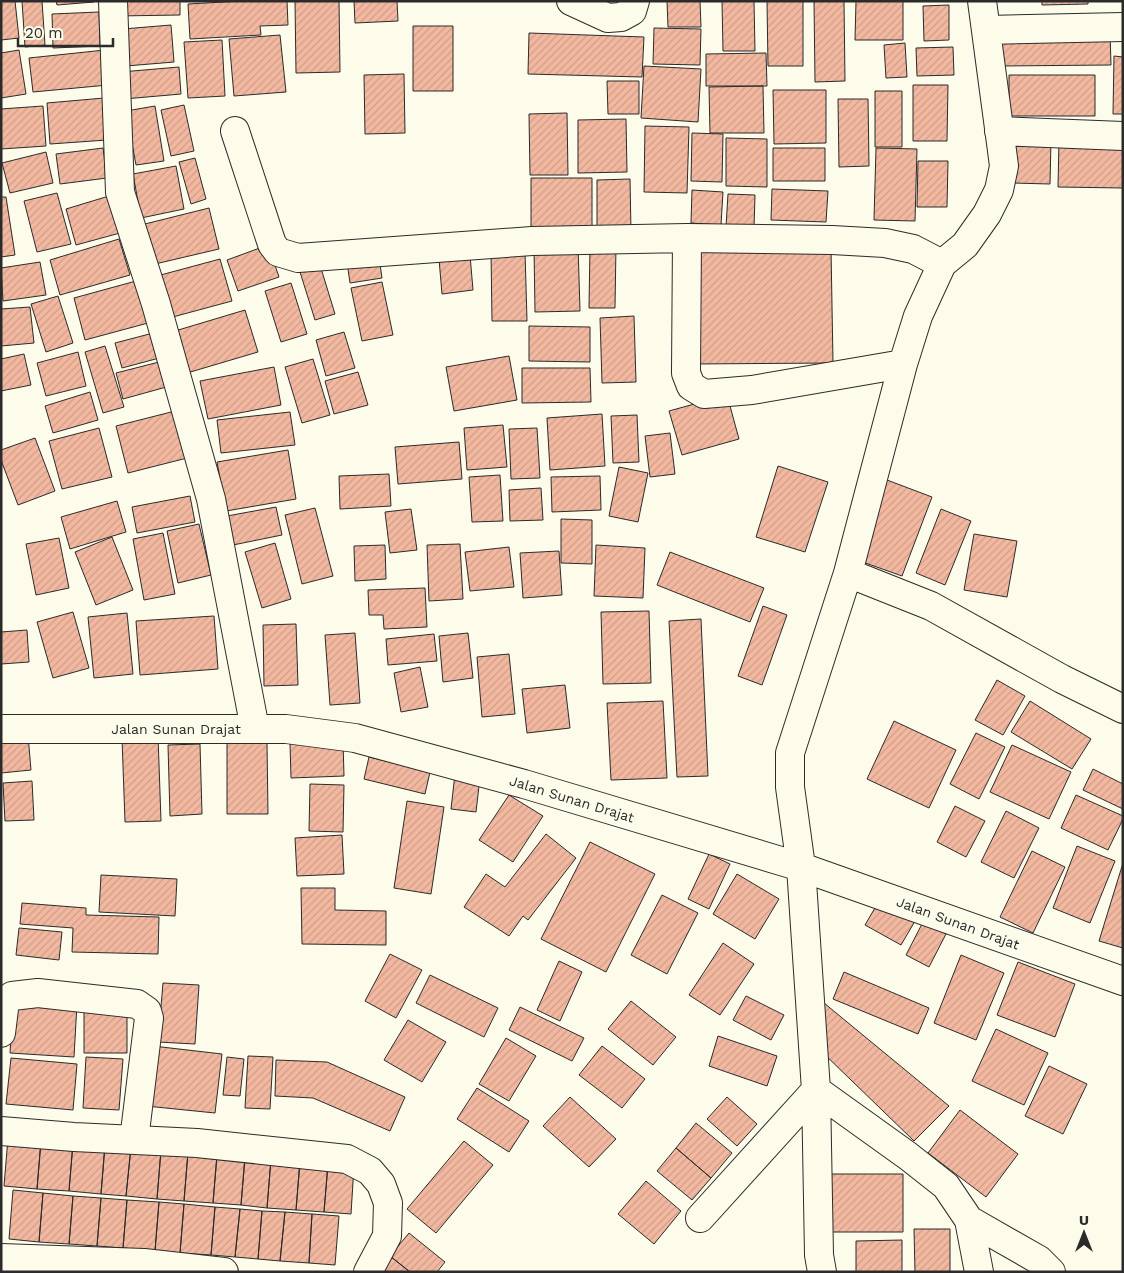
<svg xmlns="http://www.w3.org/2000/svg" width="1124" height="1273" font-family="'Work Sans',sans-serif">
<defs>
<pattern id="building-hatch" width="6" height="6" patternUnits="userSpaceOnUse" patternTransform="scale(1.25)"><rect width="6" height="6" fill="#f2b8a0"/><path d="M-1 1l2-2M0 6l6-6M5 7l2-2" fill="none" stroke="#d09e8a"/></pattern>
</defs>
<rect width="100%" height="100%" fill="#fdfbea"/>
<path fill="url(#building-hatch)" stroke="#2b2b2b" d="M1,1H15L19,38L1,40Z
M22,1H42L45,45L25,47Z
M56,1H94V2L57,5Z
M116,1H180V15L116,16Z
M287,1L288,25L260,26L261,35L190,39L188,4L242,1Z
M295,1H339L340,72L296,73Z
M354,1H397L398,21L355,23Z
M667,1H700L701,27H668Z
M722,1H754L755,51H723Z
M767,1H803V66H768Z
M814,1H844L845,81L815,82Z
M856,1H903V40H855Z
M1042,1H1088V4L1042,5Z
M949,5V40L924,41L923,6Z
M99,12L100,46L53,48L52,14Z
M171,25L174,62L126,66L123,29Z
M413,26H453V91H413Z
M654,28L701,29L700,65L653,64Z
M1110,32L1111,65L1001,66L1000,33Z
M529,33L644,37L642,77L528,74Z
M280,35L286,92L234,96L229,39Z
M222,40L225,96L188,98L184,42Z
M905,43L907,77L886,78L884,45Z
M953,47L954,75L917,76L916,48Z
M19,50L26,94L1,98V53Z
M105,50L108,85L33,92L29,58Z
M766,53L767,86H706V54Z
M1114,56L1123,57V114H1113Z
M644,66L701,69L698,122L641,118Z
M179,67L181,94L124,99L121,72Z
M404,74L405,133L365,134L364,75Z
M1009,75H1095V116H1009Z
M607,81H639V114H608Z
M913,85H948L947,141H913Z
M763,86L764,133H710L709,87Z
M773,90H826V143L774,144Z
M875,91H902V147H875Z
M104,98L107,140L50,144L47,103Z
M838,99H868L869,166L839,167Z
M184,105L194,151L171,156L161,110Z
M43,106L46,146L1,149V109Z
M155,106L164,161L136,165L126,111Z
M567,113L568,175H530L529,114Z
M626,119L627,172L578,173V120Z
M645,126L689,127L687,193L644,192Z
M692,133L723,134L722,182L691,181Z
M726,138L767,139V187L726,186Z
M1014,139L1051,140L1050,184L1012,183Z
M1059,140L1123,141V188L1058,187Z
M103,148L107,178L60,184L56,154Z
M773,148H825V181H773Z
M876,148L917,149L915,221L874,220Z
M46,152L53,183L10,193L2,163Z
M195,158L206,199L191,204L179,162Z
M918,161H948L947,207H917Z
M176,166L184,209L141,218L133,174Z
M531,178H592V238H531Z
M630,179L631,232H597V180Z
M772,189L828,191L826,222L771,220Z
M692,190L723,192L721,225L691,223Z
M57,193L71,244L37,252L24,201Z
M728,194L755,195L754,228L726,227Z
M109,196L120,233L76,245L66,209Z
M1,197H6L15,255L1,257Z
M209,208L219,249L155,264L145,224Z
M119,239L130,275L60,295L50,260Z
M268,245L279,277L238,291L227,260Z
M578,245L580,311L535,312L534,247Z
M590,246H616L615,308H589Z
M831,248L833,363L692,364L690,249Z
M491,251H525L527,321H492Z
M470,255L473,290L442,294L439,259Z
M379,257L382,278L350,283L347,262Z
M220,259L232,301L169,318L157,276Z
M40,262L46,295L3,301L1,268Z
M320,265L335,314L315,320L300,272Z
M136,281L148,323L85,340L74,298Z
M382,282L393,335L362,341L351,288Z
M291,283L307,334L281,342L265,291Z
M58,296L73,343L46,352L31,304Z
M30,307L34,343L1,346V309Z
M245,310L258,352L187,373L175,331Z
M634,316L636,382L602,383L600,318Z
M529,326L590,327V362L529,361Z
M157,332L163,357L122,368L115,343Z
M344,332L355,368L326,376L316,340Z
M105,346L124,407L103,413L85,352Z
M78,352L86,386L46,396L37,363Z
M24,354L31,385L1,391V359Z
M509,356L517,400L454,411L446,367Z
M313,359L330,415L302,423L285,367Z
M163,361L170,386L123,399L116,373Z
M274,367L281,405L208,419L200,381Z
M522,368H590L591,402L522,403Z
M358,372L368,405L334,414L325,381Z
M90,392L98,420L53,433L45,406Z
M727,395L739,439L682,455L669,411Z
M183,409L195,456L128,473L116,426Z
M290,412L295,445L221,453L217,420Z
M602,414L605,466L550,470L547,418Z
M637,415L639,462L613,463L611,416Z
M503,425L507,467L467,470L464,428Z
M99,428L112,477L62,489L49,441Z
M537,428L540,478L511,479L509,429Z
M670,433L675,474L650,477L645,436Z
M35,438L55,491L18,505L1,460V450Z
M459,442L462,479L398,484L395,447Z
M288,450L296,499L226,511L217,462Z
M778,466L828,482L805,552L756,537Z
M619,467L648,473L638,522L609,516Z
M389,474L391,506L340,509L339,476Z
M500,475L503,521L472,522L469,477Z
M600,476L601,510L552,512L551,477Z
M887,480L932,497L902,576L857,560Z
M541,488L543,520L510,521L509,490Z
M190,496L195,522L137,533L132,507Z
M117,501L126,532L70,549L61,517Z
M276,507L282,535L233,545L227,516Z
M315,508L333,576L302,584L285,515Z
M411,509L417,550L390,553L385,512Z
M941,509L971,521L945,585L916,573Z
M561,519L592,520V564L561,563Z
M199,524L211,575L178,583L167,531Z
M163,533L175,594L144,600L133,539Z
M974,534L1017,541L1007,597L964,590Z
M112,537L133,590L96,605L75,552Z
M59,538L69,588L36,595L26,544Z
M275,543L291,599L262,608L245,552Z
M460,544L463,599L429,601L427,545Z
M385,545L386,579L355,581L354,546Z
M596,545L645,548L643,598L594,596Z
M509,547L514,587L470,591L465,552Z
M559,551L562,595L523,598L520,553Z
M670,552L764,588L750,622L657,585Z
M425,588L427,627L384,629L383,615H369L368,590Z
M763,606L787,615L762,685L738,676Z
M649,611L651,683L603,684L601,612Z
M73,612L89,668L53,678L37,622Z
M127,613L133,674L94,678L88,617Z
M214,616L218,669L140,675L136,621Z
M701,619L708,776L677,777L669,621Z
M296,624L298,685L264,686L263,625Z
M27,630L29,662L1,664V632Z
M355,633L360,703L330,705L325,635Z
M468,633L473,678L443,682L439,636Z
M434,634L437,661L388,665L386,639Z
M509,654L515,714L482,717L477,657Z
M420,667L428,707L401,712L394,673Z
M997,680L1025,696L1003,735L975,720Z
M565,685L570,728L527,733L522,689Z
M663,701L667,778L611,780L607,703Z
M1030,701L1091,739L1072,769L1011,732Z
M894,721L956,750L929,808L867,779Z
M976,733L1005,747L979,799L950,784Z
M28,735L31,770L1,773V737Z
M158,736L161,821L125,822L122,738Z
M343,741L344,776L291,778L290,743Z
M227,743H267L268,814H227Z
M200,744L202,814L170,816L168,745Z
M1012,745L1071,772L1049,819L990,792Z
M369,757L430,772L425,794L364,779Z
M1093,769L1123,784V809L1083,790Z
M455,774L480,777L476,812L451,809Z
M32,781L34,820L5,821L3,783Z
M310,784L344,785L343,832L309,831Z
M509,795L543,816L513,862L479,840Z
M1076,795L1123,816V819L1108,850L1061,828Z
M407,801L444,807L431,894L394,888Z
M955,806L985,821L966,857L937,842Z
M1006,811L1039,828L1014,878L981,862Z
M546,834L576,858L528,920L523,916L509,936L464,907L486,874L505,887Z
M342,835L344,874L297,876L295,838Z
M590,842L655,874L606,972L541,939Z
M1077,846L1115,861L1090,923L1053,908Z
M1032,851L1065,867L1033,933L1000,917Z
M709,854L730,864L709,909L688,899Z
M1123,863V948L1099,941Z
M737,874L779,899L755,939L713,914Z
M101,875L177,879L175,916L99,912Z
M301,888H335V910L386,911V945L302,944Z
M662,895L698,913L667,974L631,955Z
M879,901L915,921L901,945L865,925Z
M22,903L86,908V915L159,917L158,954L72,952L73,928L20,924Z
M923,922L946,934L929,967L906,955Z
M19,928L62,932L59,960L16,955Z
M723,943L754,964L720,1015L689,995Z
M390,954L422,970L396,1018L365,1001Z
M961,955L1004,973L976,1040L934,1023Z
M559,961L582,972L560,1021L537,1010Z
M1018,962L1075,984L1055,1037L997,1015Z
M844,972L929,1008L918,1034L833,999Z
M430,975L498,1008L484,1037L416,1003Z
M163,983L199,985L195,1044L158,1042Z
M746,996L784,1015L771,1040L733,1020Z
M13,1001L77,1004L74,1057L10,1053Z
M631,1001L676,1037L653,1065L608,1029Z
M824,1003L949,1106L914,1141L820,1050Z
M84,1006H127V1053H84Z
M520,1007L584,1038L572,1061L509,1030Z
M408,1020L446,1042L422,1082L384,1060Z
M996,1029L1048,1053L1024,1105L972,1081Z
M718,1036L777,1056L767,1086L709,1066Z
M506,1038L536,1056L509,1101L479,1084Z
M153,1046L222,1054L215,1113L146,1106Z
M602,1046L645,1079L622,1108L579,1075Z
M248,1056L273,1057L270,1109L245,1108Z
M86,1057L123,1059L119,1110L83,1108Z
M227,1057L244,1059L240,1096L223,1095Z
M11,1058L77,1064L73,1110L6,1104Z
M276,1060L327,1062L405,1097L390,1131L313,1098L275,1096Z
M1049,1066L1087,1084L1063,1134L1025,1116Z
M477,1088L529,1121L509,1152L457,1119Z
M570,1097L616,1139L589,1167L543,1126Z
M727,1097L757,1124L737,1146L707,1119Z
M960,1110L1018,1154L986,1197L928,1153Z
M696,1123L732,1153L711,1178L676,1148Z
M8,1138L41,1141L37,1189L4,1186Z
M41,1141L73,1143L69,1191L37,1189Z
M464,1141L493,1165L436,1233L407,1209Z
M73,1143L105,1145L101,1194L69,1191Z
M105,1145L131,1147L126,1196L101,1194Z
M131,1147L161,1150L157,1199L126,1196Z
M676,1148L711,1178L692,1200L657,1171Z
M161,1150L188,1152L184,1201L157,1199Z
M188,1152L217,1155L213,1203L184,1201Z
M217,1155L245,1157L241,1205L213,1203Z
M245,1157L271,1159L267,1208L241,1205Z
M271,1159L300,1161L296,1210L267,1208Z
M300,1161L328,1164L324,1212L296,1210Z
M328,1164L354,1166L351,1214L324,1212Z
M828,1174H903V1232H828Z
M646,1181L681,1211L654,1244L618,1214Z
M13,1190L43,1193L39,1242L9,1239Z
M43,1193L73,1196L69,1244L39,1242Z
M73,1196L101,1198L97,1246L69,1244Z
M101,1198L127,1200L123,1248L97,1246Z
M127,1200L159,1202L155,1251L123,1248Z
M159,1202L184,1204L180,1253L155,1251Z
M184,1204L215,1207L211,1255L180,1253Z
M215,1207L240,1209L235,1257L211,1255Z
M240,1209L262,1211L258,1259L235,1257Z
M262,1211L285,1212L280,1261L258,1259Z
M285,1212L312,1214L309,1263L280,1261Z
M312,1214L339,1216L335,1265L309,1263Z
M914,1229H950V1272H915Z
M409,1233L445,1262L437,1272H410L390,1256Z
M902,1240V1272H856V1241Z
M390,1256L410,1272H378Z"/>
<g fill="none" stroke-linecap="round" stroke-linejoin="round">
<defs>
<path id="minor" d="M113,1L120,192L156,304L211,499L255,729
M571,1L608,18L621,17L632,11L635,1
M987,30L1123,27
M235,131L272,244L278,252L298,258L532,241L687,238L832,240L885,243L913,249L942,264
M999,131L1123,136
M687,238L686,373L691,386L704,394L752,390L903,364
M848,573L931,606L1062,679L1123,709
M1,729H286L355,738L524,784L801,867L1123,981
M1,1033L5,1001L12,996L38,993L137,1004L147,1011L149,1018L134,1140
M1,1131L74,1137L197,1143L347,1159L370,1171L381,1184L388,1203L387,1236L368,1272
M700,1218L816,1090L908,1156L946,1186L969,1220L979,1272
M969,1220L1039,1260L1051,1272
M1,1258L144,1263L224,1272
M822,1272L819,1255L816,1090L801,867L790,787V753L848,573L903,364L918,316L942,264L965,245L987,214L999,190L1004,166L1001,143L982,1"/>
</defs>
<use href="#minor" stroke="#2b2b2b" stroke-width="30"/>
<use href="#minor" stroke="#fdfbea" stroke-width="28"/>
</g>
<g text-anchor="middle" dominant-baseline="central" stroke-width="4" stroke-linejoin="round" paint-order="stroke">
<g font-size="14" fill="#2b2b2b" stroke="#fdfbea">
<text x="176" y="729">Jalan Sunan Drajat</text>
<text transform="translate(572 799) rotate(17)">Jalan Sunan Drajat</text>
<text transform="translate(958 923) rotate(20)">Jalan Sunan Drajat</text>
</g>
</g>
<rect width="1124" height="1273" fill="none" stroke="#2b2b2b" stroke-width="5"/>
<g transform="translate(1084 1233)" stroke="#fdfbea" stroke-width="4" paint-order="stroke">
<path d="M0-4L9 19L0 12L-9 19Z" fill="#2b2b2b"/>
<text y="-8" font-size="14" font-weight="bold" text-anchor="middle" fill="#2b2b2b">U</text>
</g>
<path d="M18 38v8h95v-8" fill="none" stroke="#2b2b2b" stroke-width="2.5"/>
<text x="25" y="38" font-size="15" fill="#2b2b2b" stroke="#fdfbea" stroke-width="4" paint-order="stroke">20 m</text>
</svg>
